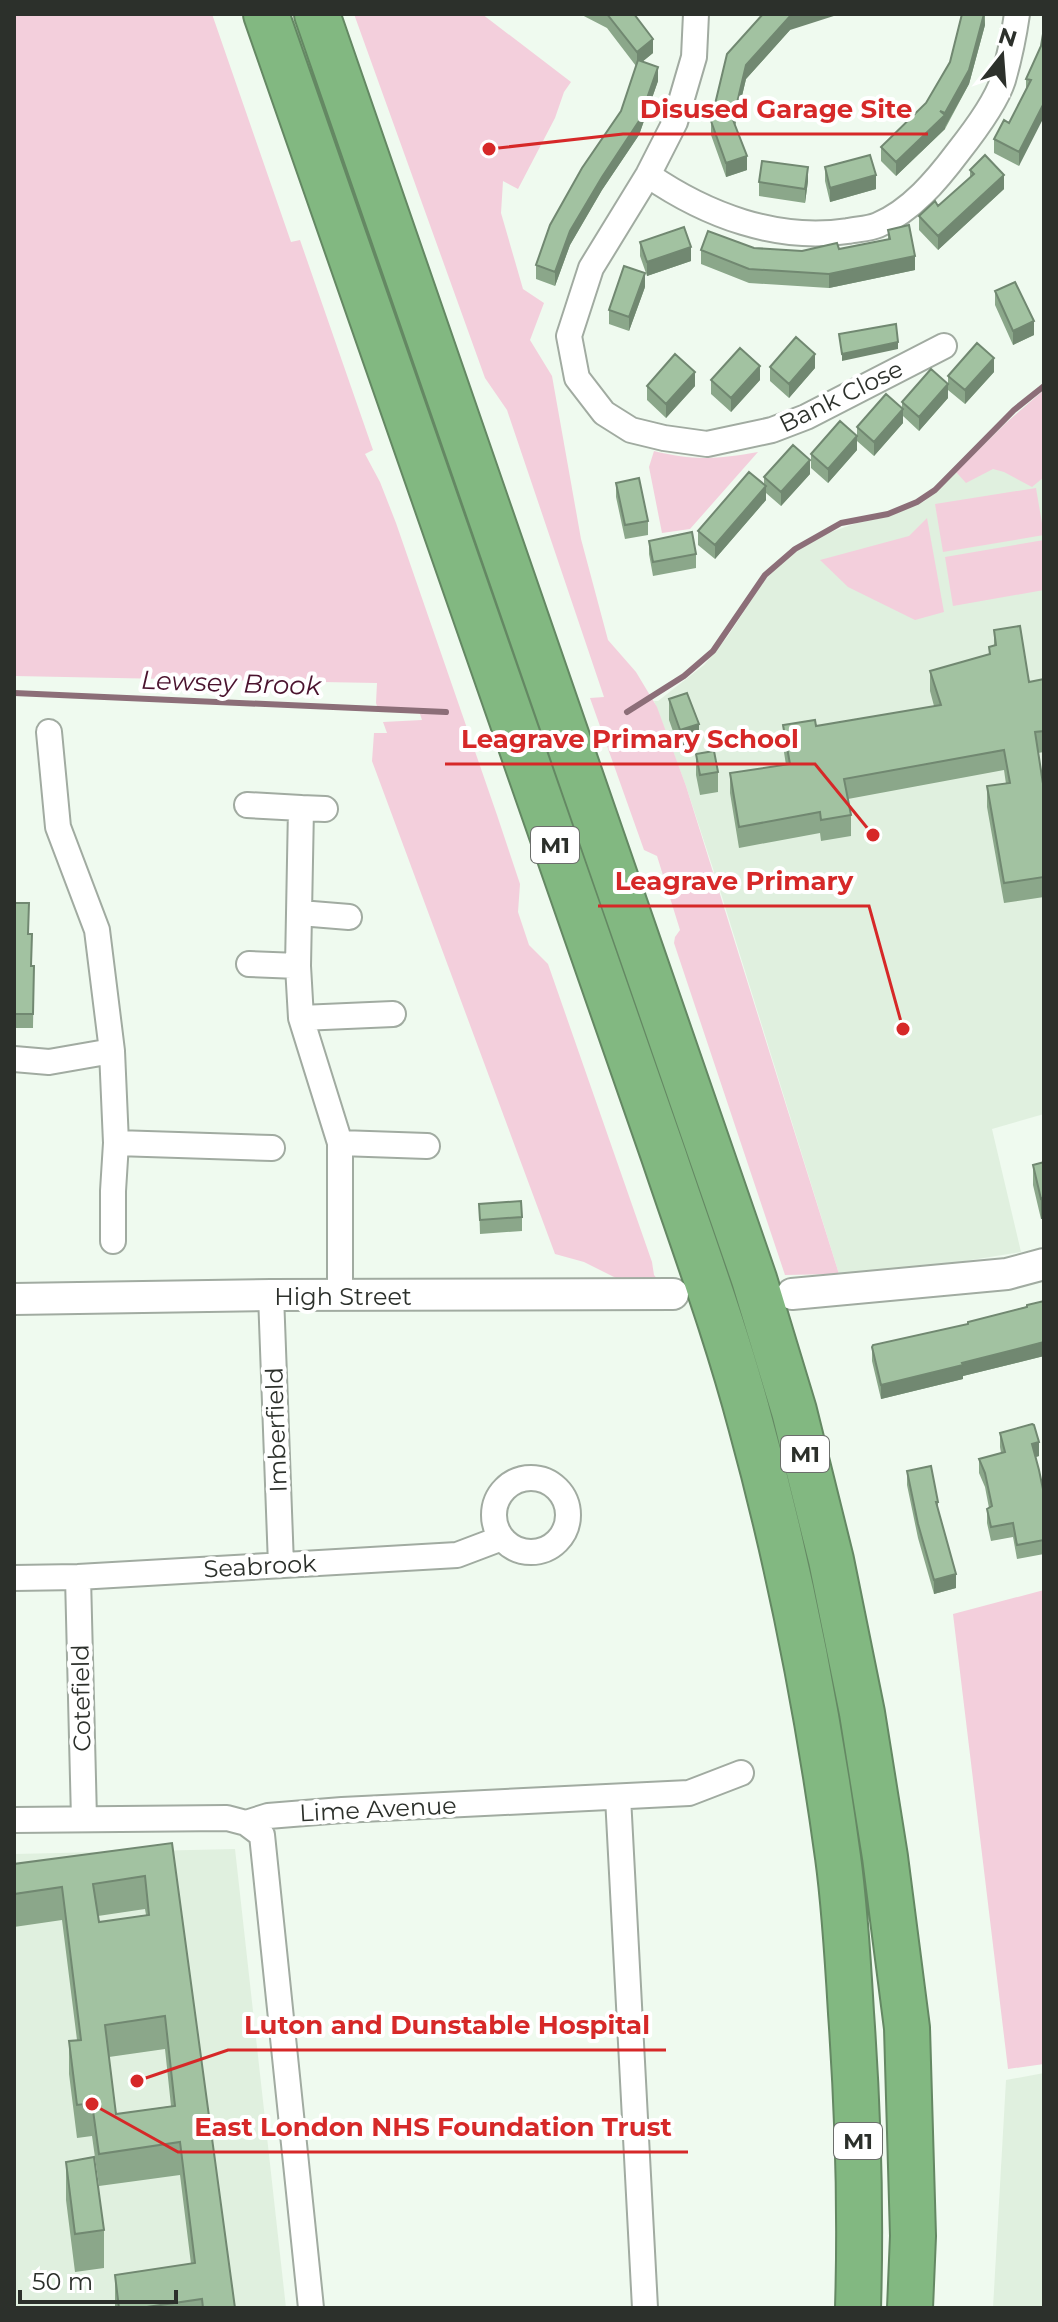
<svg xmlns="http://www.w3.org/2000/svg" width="1058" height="2322" font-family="Montserrat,sans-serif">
<rect width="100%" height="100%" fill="#effaef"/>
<path fill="#e0f0df" d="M1044,390V1114L992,1129L1021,1252L946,1264L839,1274L718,884L686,786L654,701H658L704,665L728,636L763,582L785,559L809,542L825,534L857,523L887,517L925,501L1006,423Z
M235,1849L286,2308H14V1854Z
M1044,2073V2308H993L1006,2080Z"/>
<path fill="#f3cfdc" d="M14,14H212L291,242L300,240L373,450L365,454L380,482L396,523L497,815L520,884L518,912L529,945L548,964L652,1262L654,1275L658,1280L645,1281L644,1279L641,1283H626L584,1262L555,1254L372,761L374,733H387L383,722L422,720L418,708L379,712L376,703L377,683L14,676Z
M354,14H482L571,82L564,92L555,118L518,189L503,181L501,213L523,289L544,303L530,340L552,376L581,539L608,640L636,672L657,707L686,786L839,1274L785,1275L674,943L675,937L680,930L657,856L644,850L590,698L604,697L507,410L485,378Z
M1044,390V477L1032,487L1004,472L993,469L966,483L956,472L1006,423Z
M654,451C693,461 719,459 758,452L690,529L662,533L649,467Z
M1036,488L1044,535L943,552L935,504Z
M927,518L944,612L915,620L848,587L820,560L909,536Z
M1044,540V590L953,606L945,557Z
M1044,1590V2064L1008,2069L953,1614Z"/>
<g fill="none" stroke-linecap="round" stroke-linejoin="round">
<path stroke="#8c6e78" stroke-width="6" d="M14,693L446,712
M627,712L684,676L713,651L765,575L795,549L841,523L888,514L917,502L935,490L1014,410L1044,386"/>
<defs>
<path id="minor" d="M696,14L694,57L675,122L648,175L591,268L569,336L577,378L604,413L631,430L664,438L707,444L772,430L806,417L944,346
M648,175C706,215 777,242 848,231C857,229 869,229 878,225C911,211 937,180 958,152C973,133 996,102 1003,80C1009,59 1014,35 1017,14
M49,732L58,827L97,930L112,1051
M247,805L301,808L298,966L301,1018L340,1143V1296
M301,808L325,809
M300,913L349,917
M249,964L298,966
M301,1018L393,1014
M14,1059L49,1062L112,1051L116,1143L113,1191V1241
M116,1143L272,1148
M340,1143L427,1146
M271,1295L281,1565
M494 1515a37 37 0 1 1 74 0a37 37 0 1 1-74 0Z
M78,1577L84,1819
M14,1578L78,1577L457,1555L502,1538
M618,1797L645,2308
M14,1820L227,1818L246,1823L268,1816L342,1810L689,1793L741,1773
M246,1823L262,1835L311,2308"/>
<path id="tertiary" d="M792,1294L1007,1274L1044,1264
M14,1299L271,1295L673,1294"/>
<path id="motorway" d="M266,14L664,1156C694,1245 727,1334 751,1425C790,1567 818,1711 838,1857C845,1908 848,1961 851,2013C858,2111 861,2209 858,2308
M317,14L754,1279L794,1411L831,1560L862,1713L885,1857L907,2028L913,2236L910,2308"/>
</defs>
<use href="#minor" stroke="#a1aba1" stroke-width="28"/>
<use href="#tertiary" stroke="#a1aba1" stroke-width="34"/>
<use href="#motorway" stroke="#648863" stroke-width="48"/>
<use href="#minor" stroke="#fff" stroke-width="24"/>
<use href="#tertiary" stroke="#fff" stroke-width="30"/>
<use href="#motorway" stroke="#82b881" stroke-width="44"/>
</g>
<path fill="#8ba78a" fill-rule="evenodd" d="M580,14H634L653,53L642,62L658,81L639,135L602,190L570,245L555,286L536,279V265L621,111L636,66L607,28Z
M763,14L790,30L746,79L735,125L747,170L726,177L711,135V121Z
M985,14V25L969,84L945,129L896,176L881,161V147L926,103Z
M1041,46L1019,166L994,153V139L1009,123L1026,91V79Z
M825,167L876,189L830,202L825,181Z
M970,170L1004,189L938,250L919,230V216L938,206L970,177Z
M808,181L805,203L759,196V182Z
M888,230L915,270L829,288L749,283L701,264V250L754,248L802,251L839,249L888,239Z
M640,242L691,261L647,276L640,256Z
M645,287L629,331L609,324V310Z
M995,291L1034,335L1013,345L995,305Z
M770,367L815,368L789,398L770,381Z
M994,372L965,404L948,390V398L919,431L903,416V423L874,456L857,441V450L828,483L811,468V454L857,436V427L902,409V402L948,384V376Z
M711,380H760L731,412L711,394Z
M647,386H695L666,418L647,400Z
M810,474L781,506L766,493V500L715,559L698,545V531L764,485V477Z
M616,483L648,521V535L625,539L616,497Z
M649,541L696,554V568L653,576L649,554Z
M994,630L1029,682L1044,679V752L1038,753L1044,790V897L1004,903L987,807V786L1006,784L1004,770L848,799L851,815V836L821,841L820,833L739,848L730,793V773L786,765L783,746V725L816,726L934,706L930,691V671L989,654V647L994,646Z
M669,699L699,744L680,751L669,720Z
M696,754L718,772V792L700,795L696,775Z
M14,903L29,934L31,966H34L33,1028H14Z
M1044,1162V1219H1041L1033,1185V1165Z
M479,1204L522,1217V1231L480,1234Z
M1044,1301V1356L963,1376V1379L881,1399L872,1361V1347L968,1324Z
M1000,1433L1039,1456L1036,1457L1044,1494V1554L1017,1559L1013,1537L991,1541L987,1523V1509L989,1508L985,1487L979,1473V1459L1001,1453L1000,1447Z
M907,1471L938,1502V1512L956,1588L934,1594L918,1538L907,1485Z
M172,1843L235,2308H115V2275L191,2264L180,2175L99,2186L92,2136L77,2138L69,2074V2041L77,2040L62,1920L14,1927V1864ZM145,1909L146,1915L99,1922L98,1916ZM165,2049L171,2106L116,2114L109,2057Z
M66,2162L104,2230V2268L75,2272L66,2200Z"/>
<path fill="#718871" d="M796,14H840L790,30L746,79L733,134V120L746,65L790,16Z
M984,14L985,25L969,84L945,127V113Z
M653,39V53L637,66V52Z
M658,67V81L639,135L602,190L570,245L555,286V272L570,231Z
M1044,103V117L1019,166V152Z
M945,115V129L896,176V162Z
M747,156V170L726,177V163Z
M808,167V181L805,203V189Z
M876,175V189L830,202V188Z
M1004,175V189L938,250V236Z
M691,247V261L647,276V262Z
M915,256V270L829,288V274Z
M645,273V287L629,331V317Z
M1034,321V335L1013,345V331Z
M898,342V349L842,361V354Z
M815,354V368L789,398V384Z
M994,358V372L965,404V390Z
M760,366V380L731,412V398Z
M695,372V386L666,418V404Z
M948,384V398L919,431V417Z
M903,409V423L874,456V442Z
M857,436V450L828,483V469Z
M810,460V474L781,506V492Z
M766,486V500L715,559V545Z
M699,724V744L680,751V730Z
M1044,1198V1219H1041V1199Z
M1044,1342V1356L963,1376V1379L881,1399V1385Z
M1039,1442V1456L1032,1458V1444Z
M956,1574V1588L934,1594V1580Z"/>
<path fill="#a2c2a1" stroke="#718871" stroke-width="2" fill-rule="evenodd" d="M607,14H634L653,39L637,52Z
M763,14H796L790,16L746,65L733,120L747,156L726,163L711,121L727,54Z
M962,14H984L969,70L945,113L940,111L945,115L896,162L881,147L926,103L950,62Z
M1044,28V103L1019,152L994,139L1004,120L1009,123L1031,80L1026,79L1041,46Z
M638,60L658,67L639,121L602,177L570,231L555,272L536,265L550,225L582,168L621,111Z
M870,155L876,175L830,188L825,167Z
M985,155L1004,175L938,236L919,216L935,201L938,206L974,174L970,170Z
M762,161L808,167L805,189L759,182Z
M909,225L915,256L829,274L749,269L701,250L708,231L754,248L802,251L837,243L839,249L890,239L888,230Z
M684,227L691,247L647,262L640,242Z
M624,266L645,273L629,317L609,310Z
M1015,282L1034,321L1013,331L995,291Z
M896,324L898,342L842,354L839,334Z
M796,337L815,354L789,384L770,367Z
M977,343L994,358L965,390L948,376Z
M740,348L760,366L731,398L711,380Z
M675,354L695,372L666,404L647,386Z
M931,369L948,384L919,417L902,402Z
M886,394L903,409L874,442L857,427Z
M840,421L857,436L828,469L811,454Z
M793,445L810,460L781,492L764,477Z
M749,472L766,486L715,545L698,531Z
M639,478L648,521L625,525L616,483Z
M692,532L696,554L653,562L649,541Z
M1020,626L1029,682L1044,679V731L1035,732L1044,790V877L1004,883L987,786L1010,783L1004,750L844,779L851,815L821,820L820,812L739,827L730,773L790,764L783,725L815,720L816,726L941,705L930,671L990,654L989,647L996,645L994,630Z
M687,693L699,724L680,730L669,699Z
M714,751L718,772L700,775L696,754Z
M14,903H29L28,934H32L31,966H34L33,1014H14Z
M1044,1162V1198L1041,1199L1033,1165Z
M521,1201L522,1217L480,1220L479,1204Z
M1044,1301V1342L962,1363L963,1365L881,1385L872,1347L873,1345L968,1324V1322L1027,1307V1305Z
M1032,1424L1034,1425L1039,1442L1032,1444L1039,1470L1044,1494V1540L1017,1545L1013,1523L991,1527L987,1509L992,1506L985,1473L979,1459L1005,1452L1000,1433Z
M931,1466L938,1502H936L956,1574L934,1580L918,1524L907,1471Z
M172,1843L235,2308H203L202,2299L140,2308H119L115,2275L195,2263L180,2142L99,2154L92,2103L77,2105L69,2041L81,2040L62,1887L14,1894V1864ZM145,1876L149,1915L99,1922L93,1884ZM165,2016L175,2106L116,2114L105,2025Z
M94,2157L104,2230L75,2234L66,2162Z"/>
<g text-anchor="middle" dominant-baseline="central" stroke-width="8" stroke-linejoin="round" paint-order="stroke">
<g fill="#fff" stroke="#6b6e6b" stroke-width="2">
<rect x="531" y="827" width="48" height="36" rx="6"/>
<rect x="781" y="1436" width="48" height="36" rx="6"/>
<rect x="834" y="2123" width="48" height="36" rx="6"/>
</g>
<g font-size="22" font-weight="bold" fill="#2c302b">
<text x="555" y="845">M1</text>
<text x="805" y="1454">M1</text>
<text x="858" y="2141">M1</text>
</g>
<g font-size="24" fill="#2c302b" stroke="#fff">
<text transform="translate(841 396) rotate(-26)">Bank Close</text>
<text x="343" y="1296">High Street</text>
<text transform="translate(276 1430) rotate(-92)">Imberfield</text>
<text transform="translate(260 1566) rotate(-3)">Seabrook</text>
<text transform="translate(81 1698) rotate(-91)">Cotefield</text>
<text transform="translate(378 1809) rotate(-3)">Lime Avenue</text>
</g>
<g font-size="26" font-style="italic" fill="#4a132e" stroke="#fff">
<text transform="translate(231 683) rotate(2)">Lewsey Brook</text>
</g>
</g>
<path fill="none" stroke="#d62828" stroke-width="3" d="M489 149L623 134H928M873 835L815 764H445M903 1029L869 906H598M137 2081L228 2050H666M92 2104L178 2152H688"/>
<g fill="#d62828" stroke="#fff" stroke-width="3">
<circle cx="489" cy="149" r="8"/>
<circle cx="873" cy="835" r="8"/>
<circle cx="903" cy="1029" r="8"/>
<circle cx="137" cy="2081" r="8"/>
<circle cx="92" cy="2104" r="8"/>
</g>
<g font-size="26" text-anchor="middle" font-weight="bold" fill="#d62828" stroke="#fff" stroke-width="8" stroke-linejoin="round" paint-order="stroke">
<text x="776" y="118">Disused Garage Site</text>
<text x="630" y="748">Leagrave Primary School</text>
<text x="734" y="890">Leagrave Primary</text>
<text x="447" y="2034">Luton and Dunstable Hospital</text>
<text x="433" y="2136">East London NHS Foundation Trust</text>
</g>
<rect width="1058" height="2322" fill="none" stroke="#2c302b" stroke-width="32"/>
<g transform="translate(1002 56) rotate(17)" stroke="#ffffff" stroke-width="6" paint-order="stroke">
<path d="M0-6L14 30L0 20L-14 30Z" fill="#2c302b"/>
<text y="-12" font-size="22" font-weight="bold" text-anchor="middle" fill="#2c302b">N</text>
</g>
<path d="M20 2290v12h156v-12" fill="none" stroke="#2c302b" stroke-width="4"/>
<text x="32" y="2290" font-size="24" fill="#2c302b" stroke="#ffffff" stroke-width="6" paint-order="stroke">50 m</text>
</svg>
